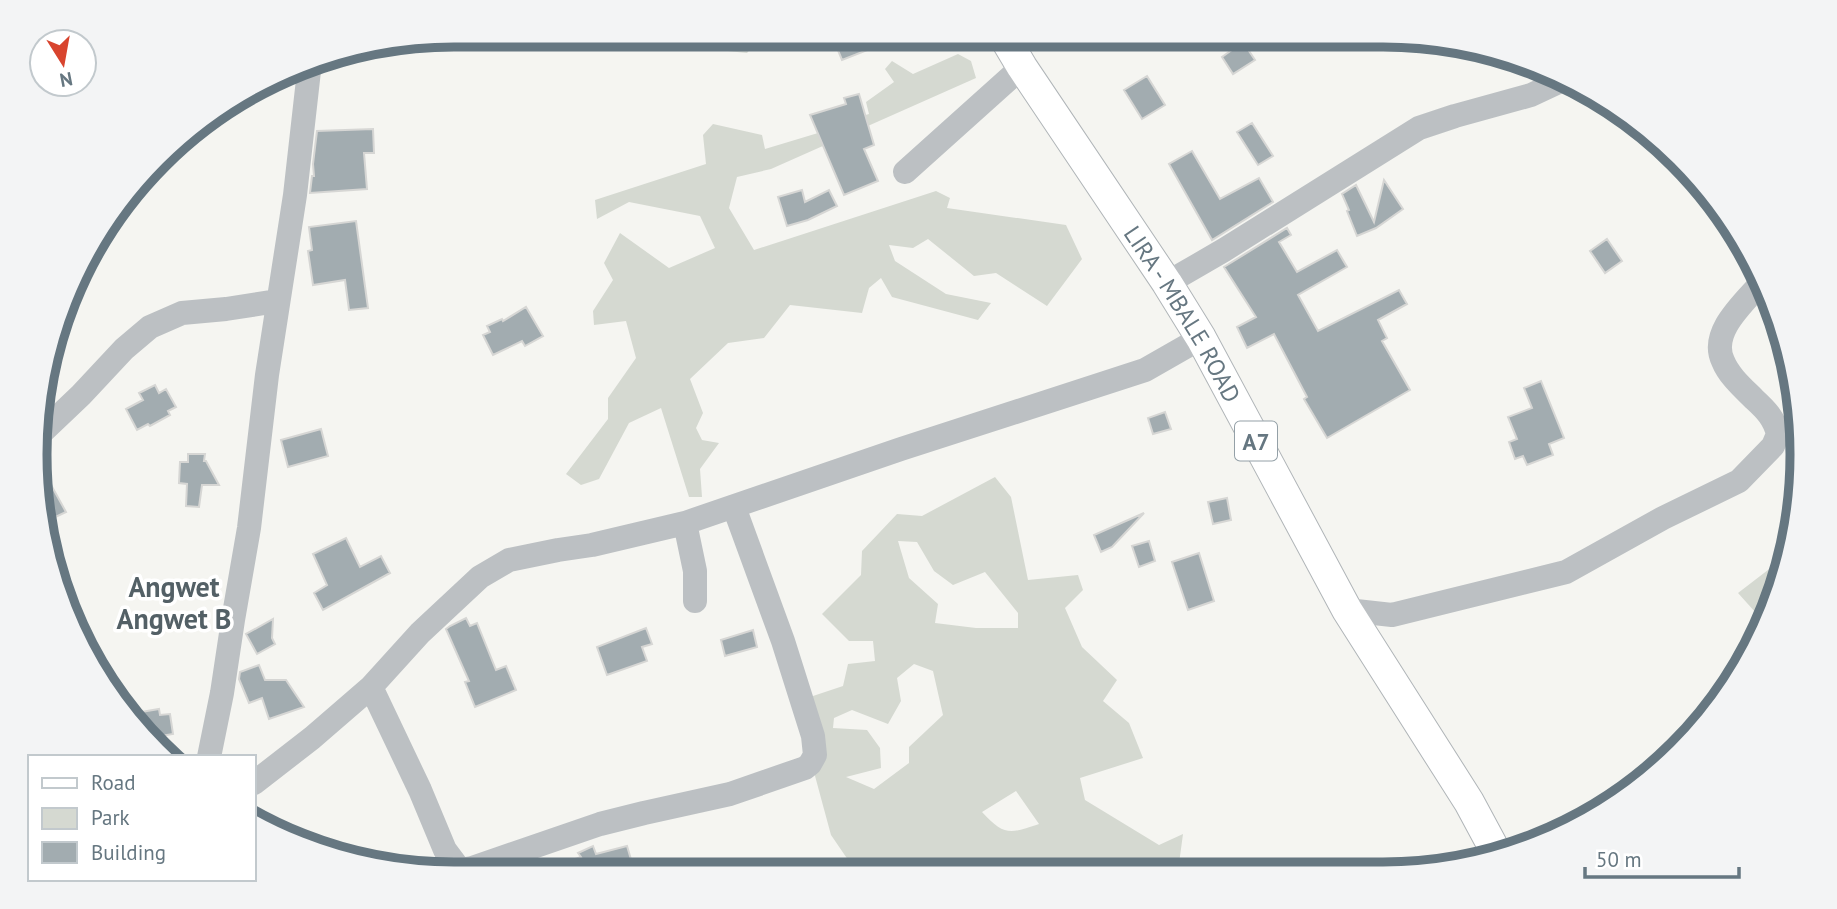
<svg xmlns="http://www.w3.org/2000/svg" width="1837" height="909" font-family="'PT Sans',sans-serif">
<rect width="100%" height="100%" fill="#f5f5f1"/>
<path fill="#d5d9d1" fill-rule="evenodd" d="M627,35H763L747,53L630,41Z
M958,54L971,61L976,78L771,169L737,177L729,208L754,250L936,191L950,198L947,208L1066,225L1082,259L1047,306L996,273L974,276L928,239L913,248L889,245L895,261L946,294L991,303L978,320L892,297L881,278L869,288L862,313L790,305L764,338L728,343L690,379L703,413L696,428L702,440L719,443L700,469L702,497H689L661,408L629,423L599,479L581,485L566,474L608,419V398L636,358L626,321L594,325L593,311L613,280L604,263L620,233L669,268L715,248L700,216L629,202L597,219L595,200L706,164L703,135L713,124L762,135L765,149L828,130L845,121L869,114L866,102L894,82L885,69L892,61L913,74Z
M995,477L1011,497L1028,580L1078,575L1083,590L1065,608L1082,647L1117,680L1103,701L1129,723L1143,758L1080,778L1085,800L1159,845L1183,834L1178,871L857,873L831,835L795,702L843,686L848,664L875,661L873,641H849L822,614L861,575L862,551L897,514L922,516ZM898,541L917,542L934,571L953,585L985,572L1018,613V628H976L935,623L938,604L909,578ZM914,664L933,671L943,715L909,747V763L874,789L846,777L881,768L880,748L867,730L833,728L834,718L852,710L888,724L901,701L897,678ZM1016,791L1039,824C1010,834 1004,836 982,812Z
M1781,560L1770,615L1765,623L1738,593Z"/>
<path fill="#a2acb0" stroke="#d6d6d4" stroke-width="2" d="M854,35H864L870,49L842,60L835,43Z
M1243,42L1255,60L1233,74L1222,57Z
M1147,76L1165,105L1142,119L1124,90Z
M859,94L874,145L864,149L878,181L844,195L810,115L846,104L844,98Z
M1252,123L1273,156L1258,165L1237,132Z
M373,129L374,153H364L367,189L310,193L312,176H314L313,164L317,131Z
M1192,151L1220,199L1259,178L1273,202L1212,240L1169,164Z
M1384,180L1403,209L1376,228L1357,236L1347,211L1349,210L1342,194L1356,185L1374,222Z
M802,190L805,202L829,190L837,206L808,220L787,226L778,197Z
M356,221L368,308L349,310L345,280L313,285L308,251L312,250L309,227Z
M1287,228L1291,235L1279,242L1297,272L1337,250L1347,267L1298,295L1318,331L1399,290L1407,304L1378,320L1387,338L1382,341L1410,390L1327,438L1304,399L1307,397L1274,334L1247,348L1237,327L1256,317L1224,267Z
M1607,239L1622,261L1605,273L1590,251Z
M526,307L543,336L525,346L522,341L493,355L483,335L490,332L487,326L502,319L503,321Z
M1541,381L1564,438L1549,444L1553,455L1527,465L1523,456L1515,459L1509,442L1517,439L1508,417L1532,408L1524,388Z
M155,385L159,393L166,389L176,407L168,411L170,415L150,426L148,424L137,430L126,409L143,400L139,393Z
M1165,412L1171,429L1153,434L1148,418Z
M321,429L328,456L288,467L281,440Z
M188,454H205L204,461H206L219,485H202L199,507L186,506L187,484L179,483L180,462H188Z
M40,465L66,512L47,521L39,504Z
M1227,498L1231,520L1213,524L1208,502Z
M1144,513L1112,547L1101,552L1094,535Z
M346,538L360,567L381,556L390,573L323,610L314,593L327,585L313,554Z
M1149,541L1155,561L1139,567L1132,546Z
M1199,553L1214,601L1188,610L1172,562Z
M466,618L470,626L477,623L496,670L506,666L516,690L475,707L465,682L469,681L446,629L450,626Z
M273,619L272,638L275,644L257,654L246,634Z
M646,628L652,644L642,647L647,661L607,675L597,647Z
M753,630L757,647L725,656L721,640Z
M259,665L265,680H286L304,707L269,719L262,698L249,703L239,679L240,672Z
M159,709L160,715L170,714L173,734L149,738L144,731L141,712Z
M593,846L596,854L627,846L635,873L541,874V871L581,857L578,853Z"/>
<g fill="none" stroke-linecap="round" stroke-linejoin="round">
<defs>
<g id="major">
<path id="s1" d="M1003,35L1022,67L1167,283L1201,338L1347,610L1469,802L1497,854"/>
</g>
</defs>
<use href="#major" stroke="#b0b5b8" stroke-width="32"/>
<path stroke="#bcc0c3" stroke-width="24" d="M905,172L1022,67
M1167,283L1224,250L1419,128L1455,116L1531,95L1563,80
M41,433L81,395L124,349L150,327L182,313L226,309L277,301
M685,523L695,571V601
M1347,610L1392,615L1566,572L1663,518L1739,481L1773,446L1778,434C1774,418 1766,410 1754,399C1743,388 1729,376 1723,361C1709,332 1745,302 1762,282
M371,687L420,790L445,850L460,870L472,868L600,824L644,813L730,794L805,768L810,764L815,755L813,736L783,641L734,507
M209,757L222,693L233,620L249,528L267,375L295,195L310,62
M254,783L312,738L371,687L420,633L480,577L509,560L558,550L592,545L685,523L901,449L1145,370L1201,338"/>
<use href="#major" stroke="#fff" stroke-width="30"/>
</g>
<g text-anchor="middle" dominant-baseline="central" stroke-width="7" stroke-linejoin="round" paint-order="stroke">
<rect fill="#fff" stroke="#94a0a7" stroke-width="2" x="1235" y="421.5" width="42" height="39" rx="5"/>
<g font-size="23" font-weight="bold" fill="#667781">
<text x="1256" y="441">A7</text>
</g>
<g font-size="24" fill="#667781" stroke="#fff">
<text stroke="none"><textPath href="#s1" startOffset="332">LIRA - MBALE ROAD</textPath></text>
</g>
<g font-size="28" font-weight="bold" fill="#536066" stroke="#fff">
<text x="174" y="586">Angwet<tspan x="174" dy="32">Angwet B</tspan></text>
</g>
</g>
<path d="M0 0H1837V909H0ZM454 47H1383A407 407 0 0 1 1790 454V455A407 407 0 0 1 1383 862H454A407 407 0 0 1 47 455V454A407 407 0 0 1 454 47Z" fill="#f3f4f5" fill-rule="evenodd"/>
<path fill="none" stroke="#667781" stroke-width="9" d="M454 47H1383A407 407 0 0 1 1790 454V455A407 407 0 0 1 1383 862H454A407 407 0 0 1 47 455V454A407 407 0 0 1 454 47Z"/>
<rect x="28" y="755" width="228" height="126" fill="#ffffff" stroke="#c2c9cd" stroke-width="2"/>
<rect x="42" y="778" width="35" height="10" fill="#ffffff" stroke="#c2c9cd" stroke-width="2"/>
<text x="91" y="790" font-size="21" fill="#667781">Road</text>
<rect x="42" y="808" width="35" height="21" fill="#d5d9d1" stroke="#c2c9cd" stroke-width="2"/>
<text x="91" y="825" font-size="21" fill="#667781">Park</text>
<rect x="42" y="842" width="35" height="21" fill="#a2acb0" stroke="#c2c9cd" stroke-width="2"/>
<text x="91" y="860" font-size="21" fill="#667781">Building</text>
<g transform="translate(63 63) rotate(169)"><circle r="33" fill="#ffffff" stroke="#c2c9cd" stroke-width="2"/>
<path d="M0-5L12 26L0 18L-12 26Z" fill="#d8442e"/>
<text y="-10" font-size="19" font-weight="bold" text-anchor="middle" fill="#667781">N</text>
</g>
<path d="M1585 867v10h154v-10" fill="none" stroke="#667781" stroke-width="3.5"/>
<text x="1596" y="867" font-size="21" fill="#667781" stroke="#ffffff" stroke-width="5" paint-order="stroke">50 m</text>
</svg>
